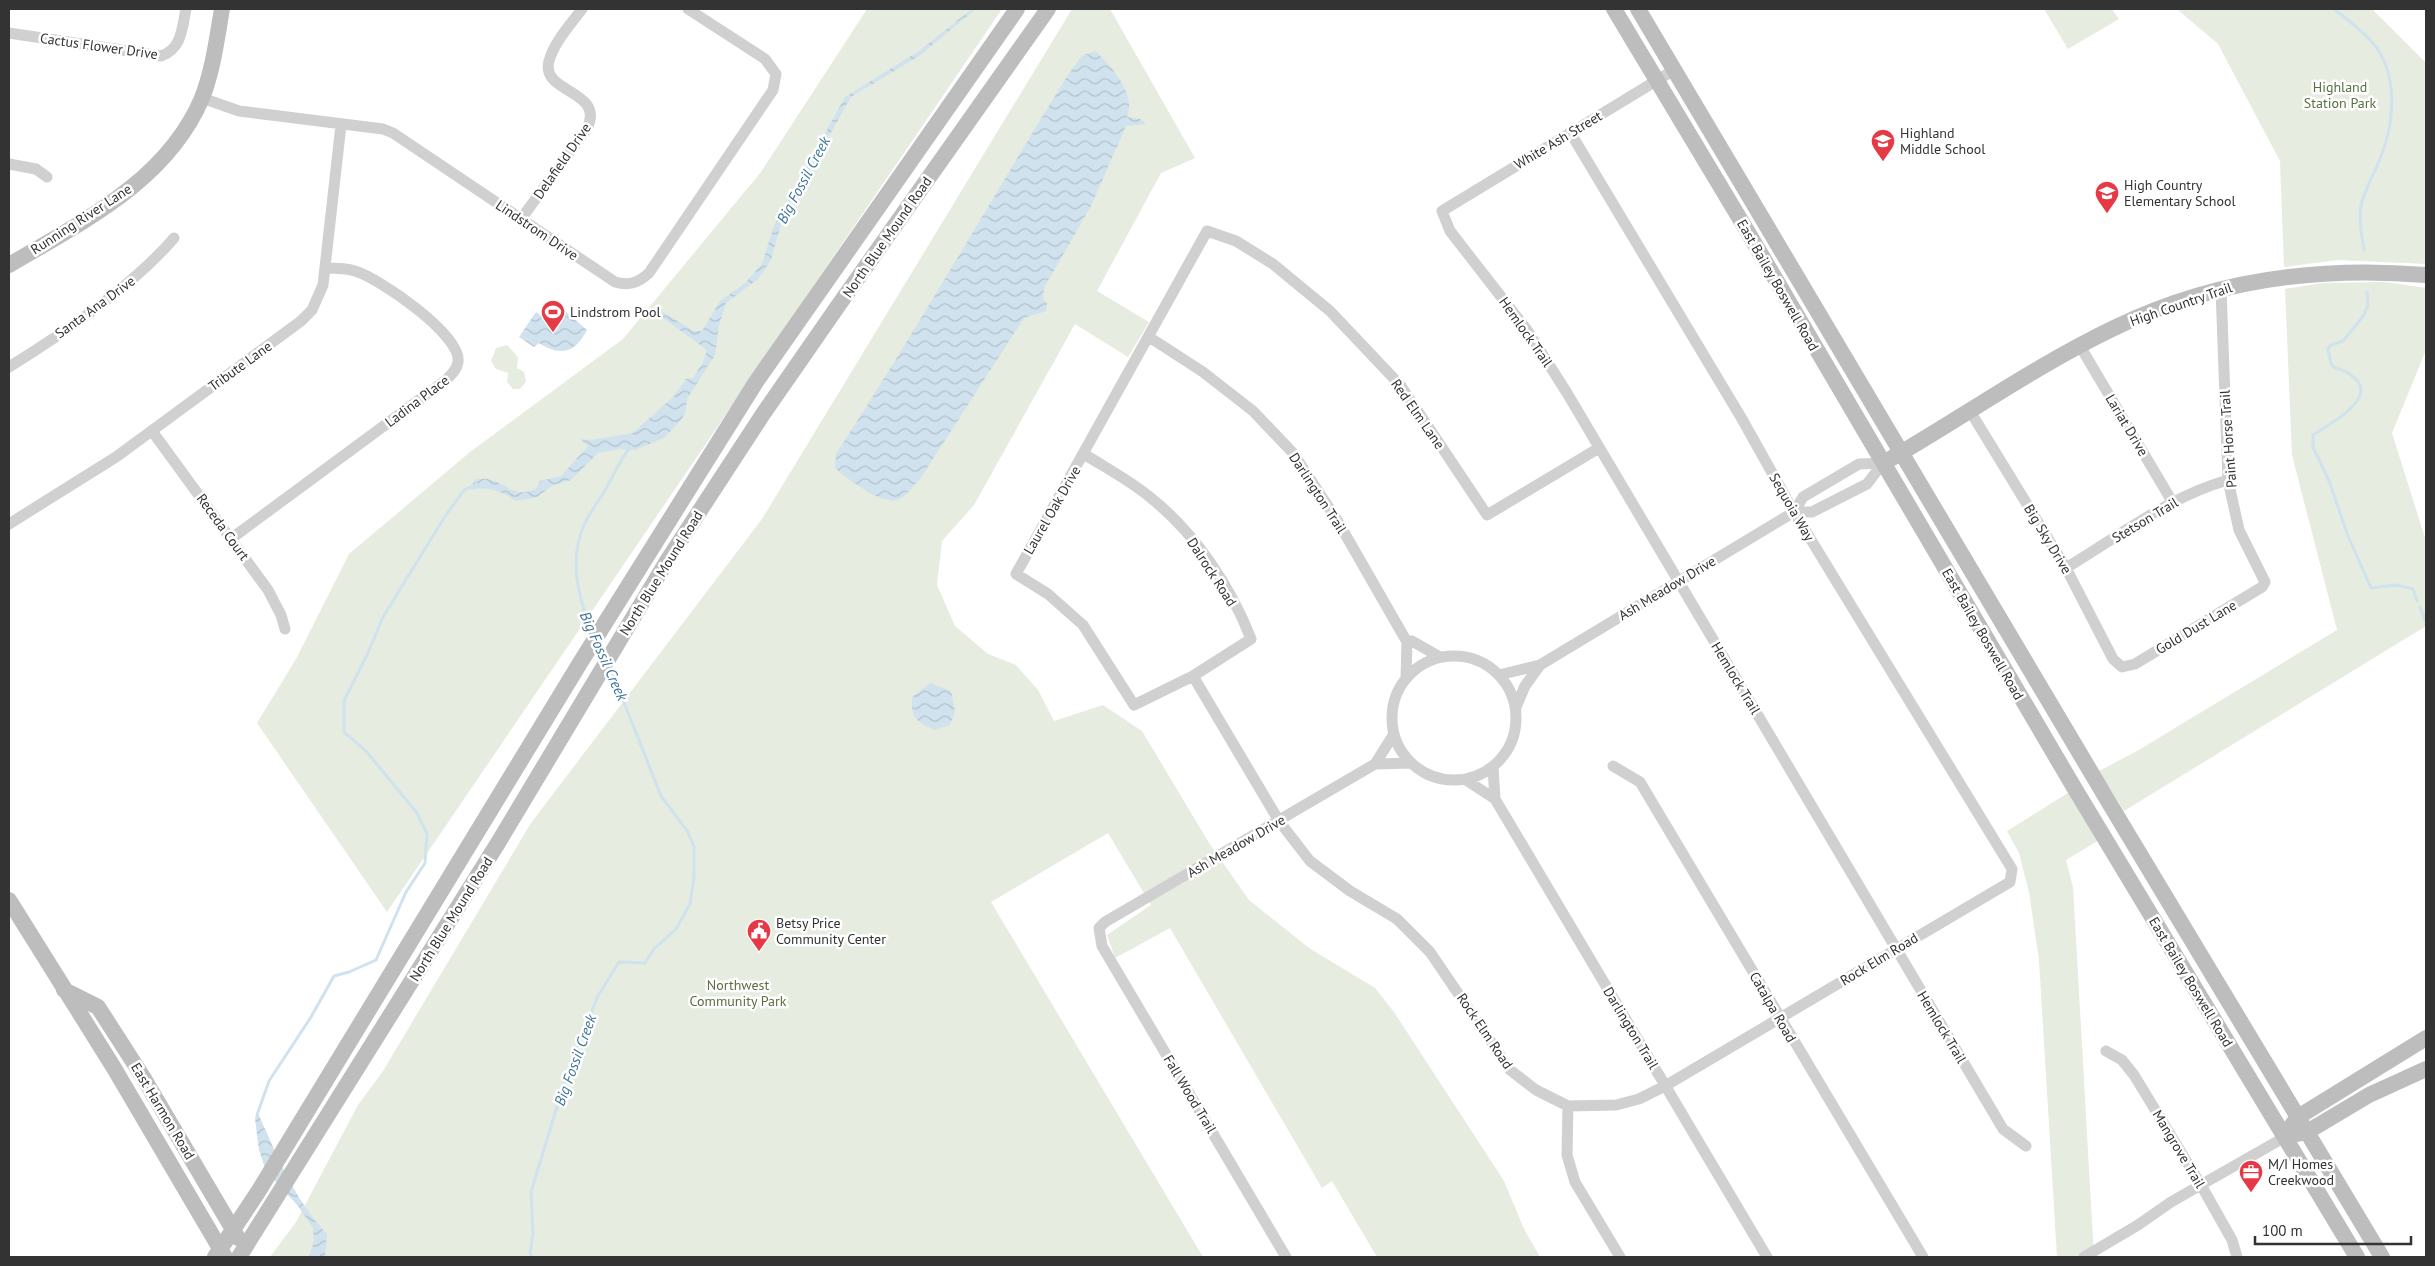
<svg xmlns="http://www.w3.org/2000/svg" width="2435" height="1266" font-family="'PT Sans',sans-serif">
<defs>
<pattern id="water-waves" width="16" height="10" patternUnits="userSpaceOnUse" patternTransform="scale(1.25)"><rect width="16" height="10" fill="#cfe2ee"/><path d="M0 5q4-4 8 0t8 0" fill="none" stroke="#b2c2cd"/></pattern>
</defs>
<rect width="100%" height="100%" fill="#fff"/>
<path fill="#e6ecdf" d="M867,9H1002L387,912L257,723L296,659L349,554L470,452L623,339L761,172Z
M1072,9H1110L1195,158L1161,173L1097,291L1149,322L1128,357L1075,324L974,505L942,541L937,585L955,626L988,654L1016,665L1038,690L1054,721L1103,705L1142,731L1209,843L1249,900L1309,948L1375,988L1394,1012L1504,1181L1524,1229L1540,1257H1377L1332,1181L1322,1188L1170,928L1115,958L1107,935L1151,905L1108,833L991,902L1203,1257H270L296,1222L358,1105L383,1071L531,823L762,519Z
M2044,9H2112L2119,19L2068,49Z
M2177,9H2372L2425,62L2426,70V264L2337,260L2284,267L2280,161L2218,44Z
M2385,282L2426,288V350L2392,433L2426,541V626L2124,811L2099,771L2137,751L2337,630L2292,455L2285,289L2323,283Z
M507,345L518,357L517,368L524,372L526,382L520,389H513L507,382L508,373L496,369L491,361L496,348Z
M2071,791L2099,840L2066,860L2073,887L2094,1257H2057L2039,960L2029,892L2019,853L2007,831Z"/>
<path fill="url(#water-waves)" d="M972,9H976L919,56L851,97L783,217L771,260L758,279L726,303L719,325L715,355L687,399L686,410L682,419L664,438L635,450L620,449L598,453L571,480L553,485L537,497L516,501C501,491 488,486 470,490L475,479C480,479 487,478 491,480C511,486 513,498 536,489L540,481L561,476L588,446L580,439L591,440L633,433L674,396L686,379L693,378L703,362L707,350L655,312L658,309L694,331H702L720,301L744,284L762,264L774,226L845,97L919,51Z
M1095,51C1111,65 1137,95 1127,117L1141,119L1146,124L1126,126L1091,206L1044,288L1043,299L1047,303L1046,311L1024,318L920,479C913,486 906,497 897,500C882,505 846,478 835,468L836,454C917,329 991,200 1069,73L1082,56Z
M563,309L587,330C575,353 561,357 539,343L534,347L519,337L536,312L551,323Z
M930,683L951,691L955,711L950,725L934,730C915,721 911,718 912,697Z
M257,1111C277,1155 293,1198 327,1234L325,1257H309L314,1241L313,1228L298,1206L266,1171L259,1150L255,1119Z"/>
<g fill="none" stroke-linecap="round" stroke-linejoin="round">
<path stroke="#cfe2ee" stroke-width="3" d="M2334,9C2347,19 2361,30 2372,42C2399,73 2395,122 2380,159C2374,174 2365,188 2361,205C2358,219 2362,236 2364,250
M2367,292L2368,305L2364,315L2343,341L2331,345L2328,348C2332,377 2335,363 2351,375C2383,397 2329,424 2313,435V447L2329,481L2348,536L2371,588L2396,585L2413,589L2417,601
M2420,607L2426,622
M592,633C579,598 568,561 584,525C589,514 597,503 604,492C614,475 618,463 631,446
M257,1115L269,1081L311,1017L334,976L349,972L376,960L406,892L425,863L427,834L417,813L366,751L344,732V701L367,655L383,617L444,518L464,490L477,484
M532,1257L530,1254L533,1234L531,1192L553,1120L570,1064L598,996L619,962L645,963L654,949L676,929L690,904L694,877V847L688,832L661,796L610,667"/>
<path stroke="#d0d0d0" stroke-width="11" d="M9,33L161,56C182,49 182,28 186,9
M1674,70L1442,211L1450,231L1527,330L1567,393L2003,1129L2026,1146
M202,98L239,111L383,129L393,133L615,282C629,286 638,283 649,273L773,90L776,74L765,59L688,9
M9,164L36,169L47,177
M521,219L587,129C606,89 540,94 549,61C554,42 571,24 582,9
M1149,337L1203,372L1253,411L1293,453L1337,520L1407,642L1406,678
M2080,346L2173,503
M9,367C64,333 132,287 174,238
M1970,411L2066,568L2113,659L2122,667L2135,664L2262,587L2265,582L2239,530L2228,480L2221,289
M152,431L268,590L281,615L285,629
M1084,454C1106,468 1131,481 1151,498C1195,533 1231,587 1251,639L1193,676L1134,705L1083,625L1048,594L1016,574L1207,231L1236,241L1273,264L1330,311L1401,386L1487,515L1599,448
M1794,512H1812L1867,484L1883,463
M9,524L116,457L301,321L312,310L323,285L341,125
M232,538L446,380C451,375 457,370 458,362C462,335 379,278 355,271C346,268 335,268 325,268
M2066,568C2118,537 2170,496 2228,480
M1407,642L1412,641L1440,657
M1392 718a62 62 0 1 1 124 0a62 62 0 1 1-124 0Z
M1499,675L1540,665L1794,512L1803,497L1859,464L1883,463
M1193,676L1279,821L1310,861L1350,891L1397,919L1430,952L1510,1070L1536,1090L1568,1106L1616,1105L1639,1099L1665,1086L2010,882L2012,869L1794,512L1742,419L1570,132
M1516,707L1525,686L1540,665
M1375,764L1411,763
M1613,766L1640,782L1923,1257
M1493,767L1495,799
M1466,780L1495,799L1767,1257
M2106,1051L2122,1060L2134,1075L2201,1185L2232,1240L2237,1257
M1568,1106L1567,1155L1575,1182L1620,1257
M1286,1257L1102,946L1099,928L1105,922L1375,764L1394,734
M2084,1257L2138,1225L2171,1202L2285,1137"/>
<path stroke="#bdbdbd" stroke-width="16" d="M1614,9L1749,234L2072,784L2357,1257
M1638,9L2111,806L2382,1257
M9,265C82,222 167,181 202,98C213,70 217,38 222,9
M1892,458C1966,415 2037,365 2114,328C2212,280 2319,266 2426,275
M9,900L114,1068L225,1257
M64,990L98,1007L143,1077L238,1238
M2292,1125L2298,1117L2426,1038
M2297,1134L2307,1132L2369,1095L2426,1069
M215,1257L258,1192L580,663L756,382L1017,9
M239,1257L498,843L667,561L763,414L838,306L1048,9"/>
</g>
<defs>
<symbol id="school-pin" viewBox="-11 -11 22 30"><path d="M0 17L-7.5 6A9.5 9.5 0 1 1 7.5 6Z" fill="#e63946" stroke="#fff"/><path d="M0-5L7-2L0 1L-7-2ZM-4 1L0 2.5L4 1V4Q0 6-4 4Z" fill="#fff"/></symbol>
<symbol id="stadium-pin" viewBox="-11 -11 22 30"><path d="M0 17L-7.5 6A9.5 9.5 0 1 1 7.5 6Z" fill="#e63946" stroke="#fff"/><path d="M0-5a6.5 5 0 1 0 0 10a6.5 5 0 1 0 0-10ZM-3.5-1.8h7v3.6h-7Z" fill="#fff"/></symbol>
<symbol id="civic-pin" viewBox="-11 -11 22 30"><path d="M0 17L-7.5 6A9.5 9.5 0 1 1 7.5 6Z" fill="#e63946" stroke="#fff"/><path d="M-.6-6.5H3V-4.5H.6V-3L4-1V1h2V6H-6V1h2V-1L-.6-3ZM-1.2 2.5V6h2.4V2.5Z" fill="#fff"/></symbol>
<symbol id="office-pin" viewBox="-11 -11 22 30"><path d="M0 17L-7.5 6A9.5 9.5 0 1 1 7.5 6Z" fill="#e63946" stroke="#fff"/><path d="M-6-3h4V-5.5h4V-3h4V5H-6ZM-1-4.5V-3h2v-1.5ZM-6 0V1H6V0Z" fill="#fff"/></symbol>
</defs>
<g fill-rule="evenodd">
<use href="#school-pin" x="1869" y="127" width="28" height="38"/>
<use href="#school-pin" x="2093" y="179" width="28" height="38"/>
<use href="#stadium-pin" x="539" y="298" width="28" height="38"/>
<use href="#civic-pin" x="745" y="917" width="28" height="38"/>
<use href="#office-pin" x="2237" y="1158" width="28" height="38"/>
</g>
<g text-anchor="middle" dominant-baseline="central" stroke-width="5" stroke-linejoin="round" paint-order="stroke">
<g font-size="14" fill="#333" stroke="#fff">
<text transform="translate(99 46) rotate(8)">Cactus Flower Drive</text>
<text transform="translate(1558 140) rotate(-31)">White Ash Street</text>
<text transform="translate(562 161) rotate(-55)">Delafield Drive</text>
<text transform="translate(81 219) rotate(-33)">Running River Lane</text>
<text transform="translate(537 230) rotate(34)">Lindstrom Drive</text>
<text transform="translate(887 237) rotate(-55)">North Blue Mound Road</text>
<text transform="translate(1778 285) rotate(60)">East Bailey Boswell Road</text>
<text transform="translate(2181 304) rotate(-19)">High Country Trail</text>
<text transform="translate(95 307) rotate(-36)">Santa Ana Drive</text>
<text transform="translate(1526 332) rotate(55)">Hemlock Trail</text>
<text transform="translate(240 366) rotate(-36)">Tribute Lane</text>
<text transform="translate(417 401) rotate(-37)">Ladina Place</text>
<text transform="translate(1418 414) rotate(55)">Red Elm Lane</text>
<text transform="translate(2127 425) rotate(59)">Lariat Drive</text>
<text transform="translate(2228 439) rotate(-94)">Paint Horse Trail</text>
<text transform="translate(1318 493) rotate(57)">Darlington Trail</text>
<text transform="translate(1792 507) rotate(60)">Sequoia Way</text>
<text transform="translate(1052 510) rotate(-60)">Laurel Oak Drive</text>
<text transform="translate(2145 520) rotate(-31)">Stetson Trail</text>
<text transform="translate(223 527) rotate(54)">Receda Court</text>
<text transform="translate(2048 539) rotate(59)">Big Sky Drive</text>
<text transform="translate(1212 572) rotate(57)">Dalrock Road</text>
<text transform="translate(661 573) rotate(-58)">North Blue Mound Road</text>
<text transform="translate(1667 588) rotate(-31)">Ash Meadow Drive</text>
<text transform="translate(2196 627) rotate(-31)">Gold Dust Lane</text>
<text transform="translate(1983 634) rotate(60)">East Bailey Boswell Road</text>
<text transform="translate(1736 678) rotate(59)">Hemlock Trail</text>
<text transform="translate(1236 846) rotate(-30)">Ash Meadow Drive</text>
<text transform="translate(451 919) rotate(-58)">North Blue Mound Road</text>
<text transform="translate(1879 959) rotate(-31)">Rock Elm Road</text>
<text transform="translate(2191 982) rotate(59)">East Bailey Boswell Road</text>
<text transform="translate(1773 1007) rotate(60)">Catalpa Road</text>
<text transform="translate(1942 1027) rotate(59)">Hemlock Trail</text>
<text transform="translate(1631 1028) rotate(59)">Darlington Trail</text>
<text transform="translate(1485 1031) rotate(56)">Rock Elm Road</text>
<text transform="translate(1190 1094) rotate(59)">Fall Wood Trail</text>
<text transform="translate(163 1111) rotate(59)">East Harmon Road</text>
<text transform="translate(2179 1149) rotate(59)">Mangrove Trail</text>
</g>
<g font-size="14" fill="#56703f" stroke="#fff">
<text x="2340" y="87">Highland<tspan x="2340" dy="16">Station Park</tspan></text>
<text x="738" y="985">Northwest<tspan x="738" dy="16">Community Park</tspan></text>
</g>
<g font-size="14" fill="#333" stroke="#fff" text-anchor="start">
<text x="1900" y="133">Highland<tspan x="1900" dy="16">Middle School</tspan></text>
<text x="2124" y="185">High Country<tspan x="2124" dy="16">Elementary School</tspan></text>
<text x="570" y="312">Lindstrom Pool</text>
<text x="776" y="923">Betsy Price<tspan x="776" dy="16">Community Center</tspan></text>
<text x="2268" y="1164">M/I Homes<tspan x="2268" dy="16">Creekwood</tspan></text>
</g>
<g font-size="15" font-style="italic" fill="#3f7597" stroke="#fff">
<text transform="translate(803 180) rotate(-62)">Big Fossil Creek</text>
<text transform="translate(604 656) rotate(66)">Big Fossil Creek</text>
<text transform="translate(575 1060) rotate(-70)">Big Fossil Creek</text>
</g>
</g>
<rect width="2435" height="1266" fill="none" stroke="#333333" stroke-width="20"/>
<path d="M2255 1236v8h156v-8" fill="none" stroke="#333333" stroke-width="2.5"/>
<text x="2262" y="1236" font-size="15" fill="#333333" stroke="#ffffff" stroke-width="4" paint-order="stroke">100 m</text>
</svg>
